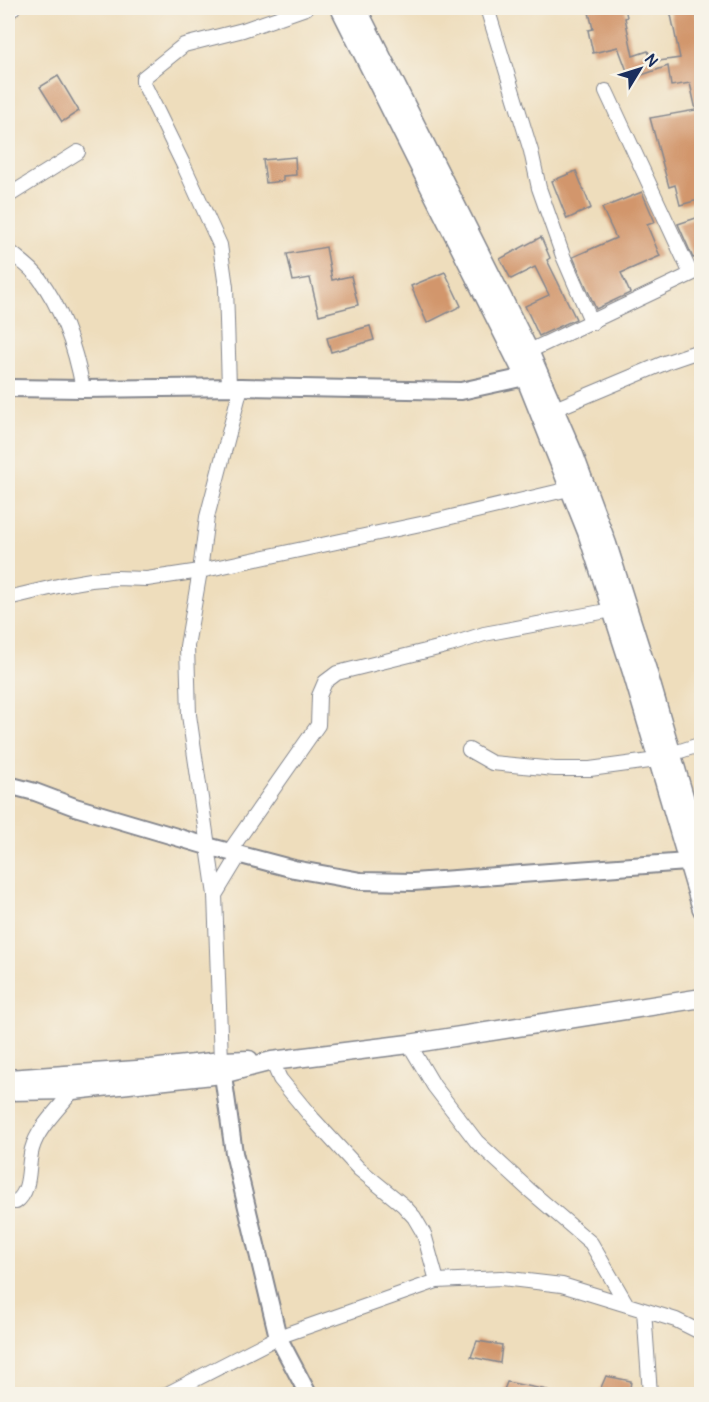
<svg xmlns="http://www.w3.org/2000/svg" width="709" height="1402" font-family="Pangolin,sans-serif">
<rect width="100%" height="100%" fill="#f7f3e8"/>
<filter id="ink" filterUnits="userSpaceOnUse"><feTurbulence type="fractalNoise" baseFrequency=".0167" numOctaves="2"/><feDisplacementMap in="SourceGraphic" scale="12" xChannelSelector="R" yChannelSelector="G"/><feConvolveMatrix kernelMatrix="1 2 1 2 8 2 1 2 1" color-interpolation-filters="sRGB"/></filter>
<filter id="wash" filterUnits="userSpaceOnUse"><feTurbulence type="fractalNoise" baseFrequency=".008" numOctaves="4" result="noise"/><feDisplacementMap in="SourceGraphic" scale="24" xChannelSelector="R" yChannelSelector="G"/><feGaussianBlur stdDeviation="1.35" result="paint"/><feColorMatrix in="noise" values="0 0 0 0 0 0 0 0 0 0 0 0 0 0 0 0 0 1.4 0 .05"/><feComposite in="paint" operator="in"/></filter>
<g filter="url(#wash)">
<rect width="100%" height="100%" fill="#eeddbc"/>
<g id="blocks">
<path fill="#d2966c" d="M588,8H625L627,17L625,18L633,56L648,51L652,62L680,58L670,10L680,8H694L702,34V199L680,205L675,185L669,187L650,118L696,110L690,83L671,86L668,66L630,79L618,47L593,53L588,30L593,29Z
M58,76L79,111L62,122L40,87Z
M295,157L296,175L283,176V181L266,183L263,160Z
M576,171L591,208L567,219L552,181Z
M642,192L655,222L647,225L660,256L621,273L630,293L596,309L573,257L616,238L602,208Z
M702,216V255L693,258L678,224Z
M541,237L550,258L547,260L576,319L539,336L525,306L549,295L535,267L511,279L500,259Z
M326,247L332,280L351,276L358,305L319,315L310,278L293,281L287,254Z
M445,272L461,306L427,323L411,286Z
M370,326L374,340L331,352L327,338Z
M477,1341L502,1345L500,1363L471,1357Z
M606,1376L631,1381L629,1395L599,1392Z
M507,1382L548,1390V1395H502Z"/>
</g>
</g>
<g filter="url(#ink)">
<use href="#blocks" fill-opacity="0" stroke="#84868d" stroke-width="1.5"/>
<g fill="none" stroke-linecap="round" stroke-linejoin="round">
<defs>
<path id="minor" d="M487,8L531,151L539,188L563,256L592,323
M8,13L13,8
M606,91L691,274
M8,196L78,152
M8,250C18,259 31,267 39,278C63,310 76,351 83,389
M521,355L702,269
M229,387L226,287L220,245L184,166L143,82V78L184,45L243,30L306,8
M555,409L667,362L702,350
M8,598L62,585L91,580L115,578L147,579L200,571L430,522L569,489
M469,750L492,763L555,769H590L657,760
M671,754L702,744
M229,852L318,725L319,696L325,682L337,673L450,645L484,634L612,610
M215,895L240,854
M409,1044L434,1086L477,1142L528,1189L591,1243L627,1305
M221,1061L215,895L189,715L187,646L200,571L207,517L241,387
M272,1061L280,1079L313,1119L359,1169L403,1205L414,1217L424,1234L437,1281
M8,1201L16,1202C32,1190 27,1167 32,1149C38,1127 60,1108 73,1090
M644,1310L650,1394
M167,1394L278,1337L437,1281L501,1278L562,1285L676,1320L702,1333"/>
<path id="tertiary" d="M8,388L83,389L241,387L461,391L525,377L538,372
M8,785L35,792L75,807L207,846L294,869L361,881L413,882L687,862
M221,1061L234,1153L278,1337L308,1394"/>
<path id="secondary" d="M340,8L525,377L587,532L632,672L702,909
M357,8L529,351L574,455L607,544L647,670L702,858
M8,1079L151,1069L221,1061L249,1060
M8,1091L73,1090L222,1074L272,1061L409,1044L702,998"/>
</defs>
<use href="#minor" stroke="#84868d" stroke-width="16"/>
<use href="#tertiary" stroke="#84868d" stroke-width="20"/>
<use href="#secondary" stroke="#84868d" stroke-width="21"/>
<use href="#minor" stroke="#fff" stroke-width="14"/>
<use href="#tertiary" stroke="#fff" stroke-width="16"/>
<use href="#secondary" stroke="#fff" stroke-width="18"/>
</g>
</g>
<rect width="709" height="1402" fill="none" stroke="#f7f3e8" stroke-width="30"/>
<g transform="translate(640 69) rotate(52)" stroke="#f7f3e8" stroke-width="4.5" paint-order="stroke">
<path d="M0-4.5L10 22L0 15L-10 22Z" fill="#1b2f5e"/>
<text y="-9" font-size="16" font-weight="bold" text-anchor="middle" fill="#1b2f5e">N</text>
</g>
</svg>
